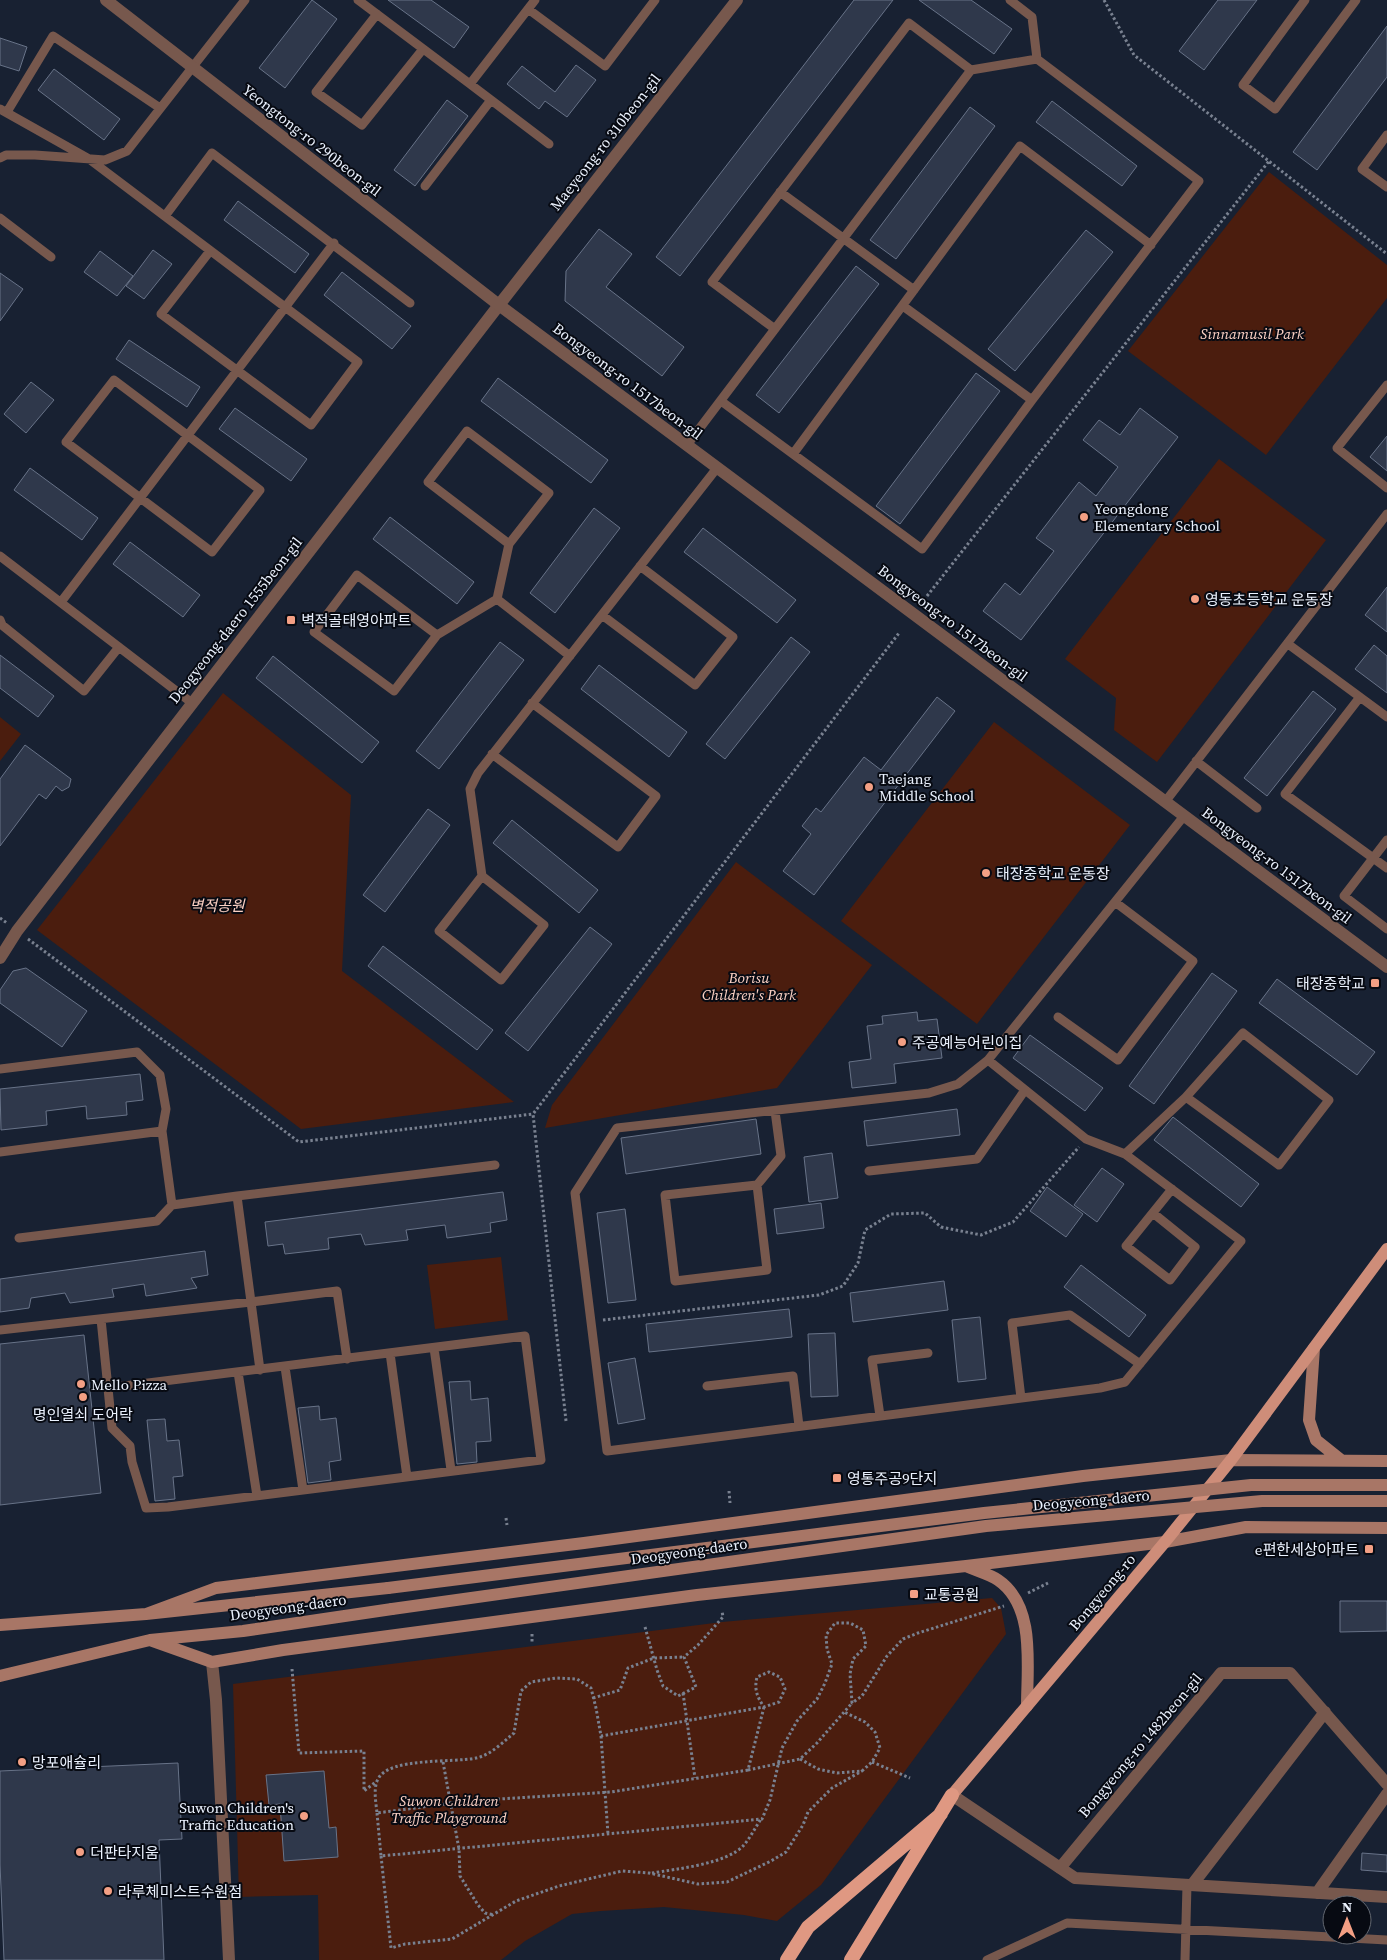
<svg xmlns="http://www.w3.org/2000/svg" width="1387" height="1960" font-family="'Source Serif 4','Noto Sans KR',serif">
<rect width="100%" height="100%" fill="#182132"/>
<path fill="#4b1d0e" d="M1269,172L1387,265V298L1266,455L1128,351Z
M1219,459L1326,540L1157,762L1114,730L1116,698L1065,659Z
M223,693L351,795L342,971L514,1102L301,1129L37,930Z
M0,717L21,734L0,761Z
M994,722L1130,825L977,1024L841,921Z
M736,862L872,965L777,1088L545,1128L552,1105Z
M501,1257L508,1320L435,1329L427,1265Z
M992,1598L1001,1608L1006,1634L821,1885L777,1921L744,1915L664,1907L601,1911L572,1914L525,1941L501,1960H319L318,1895L239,1897L233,1684L722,1622Z"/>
<path fill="#2f384b" stroke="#687388" d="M312,0L337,19L285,88L259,68Z
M388,0H431L469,27L454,48Z
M854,0H893L680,276L656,257Z
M919,0H971L1012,29L994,54Z
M1218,0H1257L1204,70L1179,51Z
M1387,26V77L1317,170L1293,152Z
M0,38L27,47L19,71L0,65Z
M576,65L596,80L567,117L545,101L539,109L507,84L522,66L555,92Z
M54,69L120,119L104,140L38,90Z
M447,100L468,116L415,186L394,170Z
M1052,101L1137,166L1122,186L1036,122Z
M970,107L995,126L896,259L870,240Z
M238,201L309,254L295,273L224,220Z
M599,229L632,254L606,287L684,347L662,376L565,301L566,271Z
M1086,230L1113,252L1015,371L988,349Z
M153,250L172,264L144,299L126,286Z
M100,251L133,276L117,296L84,272Z
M856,266L879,284L779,413L756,395Z
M342,272L411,326L392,349L324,295Z
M0,273L23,289L0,321Z
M129,340L200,387L187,407L116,359Z
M976,373L1000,391L900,524L876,506Z
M498,378L608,460L591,483L481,401Z
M31,382L54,400L26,433L4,414Z
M235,408L307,459L291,481L219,429Z
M1140,408L1178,437L1021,640L983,611L1005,583L1020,595L1054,551L1036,538L1079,482L1096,496L1118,467L1083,440L1099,420L1120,435Z
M1387,436V471L1370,457Z
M30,468L98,518L82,540L14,490Z
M594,508L620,528L555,613L530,593Z
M390,517L474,582L457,604L373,539Z
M703,528L796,600L777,623L684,552Z
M130,542L200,595L183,617L113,564Z
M1387,587V632L1365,615Z
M791,637L810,652L725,759L706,744Z
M500,642L524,660L439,769L416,751Z
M1374,645L1387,656V693L1355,669Z
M0,655L54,696L38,717L0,688Z
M273,656L379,742L362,763L256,678Z
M599,665L687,732L669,757L581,689Z
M1313,691L1336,709L1267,796L1244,778Z
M937,697L955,711L814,895L783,871L811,834L802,826L816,808L821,812L864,757L881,770Z
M25,745L71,779L69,787L62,791L56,786L46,799L39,794L0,846V779Z
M428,809L450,825L385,912L363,895Z
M512,820L598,890L579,913L493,843Z
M590,927L612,944L528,1051L505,1033Z
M383,946L493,1030L477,1050L368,966Z
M26,968L87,1011L62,1047L0,1003V990L13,971Z
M1212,973L1237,991L1154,1104L1129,1086Z
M1277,979L1375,1052L1357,1075L1259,1003Z
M917,1012L918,1021L937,1019L942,1058L894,1064L896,1083L852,1088L849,1062L871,1059L867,1026L883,1024L882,1016Z
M1030,1035L1103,1088L1085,1111L1013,1058Z
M140,1074L143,1100L126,1102L127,1115L87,1119L86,1106L46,1111L47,1125L1,1130L0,1089Z
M957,1109L960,1135L867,1146L864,1121Z
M1173,1117L1259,1184L1241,1207L1154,1140Z
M756,1119L761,1154L626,1174L621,1138Z
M832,1153L838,1198L809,1202L804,1157Z
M1102,1168L1124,1184L1097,1222L1074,1205Z
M1047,1187L1083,1214L1066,1237L1030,1211Z
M503,1192L507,1220L490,1223L491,1232L447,1238L445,1225L406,1230L408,1240L365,1245L361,1234L328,1238L329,1249L285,1254L283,1244L268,1246L265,1222Z
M821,1203L824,1228L777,1234L774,1209Z
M625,1209L636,1300L608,1303L597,1213Z
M205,1251L208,1275L191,1278L197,1288L146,1296L144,1284L112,1289L114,1297L70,1303L65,1293L31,1298L29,1308L0,1312V1279Z
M1081,1265L1146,1315L1129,1337L1064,1287Z
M944,1281L948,1310L853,1322L850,1293Z
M789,1309L792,1337L649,1352L646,1324Z
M980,1317L986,1379L958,1382L952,1320Z
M835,1333L838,1396L811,1397L808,1334Z
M84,1335L101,1493L0,1505V1344Z
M635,1358L645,1419L618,1424L608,1363Z
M470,1381L471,1400L488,1398L491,1441L476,1442L477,1462L457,1464L449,1382Z
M319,1406L320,1420L336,1418L341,1460L329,1462L331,1480L308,1483L298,1408Z
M165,1419L167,1441L179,1440L183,1476L173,1477L175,1499L155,1501L147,1420Z
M1340,1601H1387V1631L1340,1632Z
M178,1763L182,1839L159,1840L164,1960H4L0,1864V1771Z
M324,1771L329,1828L336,1827L338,1857L284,1861L280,1804L269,1805L266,1775Z
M1362,1853L1387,1855V1872L1361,1870Z"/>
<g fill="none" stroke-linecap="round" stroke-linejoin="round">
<path stroke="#798190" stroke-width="3" stroke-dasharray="2.5 2.5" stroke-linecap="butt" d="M1104,0L1134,55L1387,254
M927,596L1269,161
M0,918L7,923
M28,939L299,1142L533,1114
M603,1320L819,1295L843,1286L858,1263L865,1230L891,1214L925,1213L941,1227L981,1235L1013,1222L1079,1147
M566,1421L533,1114L899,633
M729,1491L730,1503
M506,1518L507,1525
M1028,1593L1048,1583
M645,1627L657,1670L663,1686L678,1696L696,1687L684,1657L698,1645L723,1617L722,1611
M532,1634V1642
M292,1669L299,1753L364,1751V1791L377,1781
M683,1693L695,1778
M593,1698L620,1690L628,1668L654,1658L684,1657
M764,1707L748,1770L611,1792L468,1801L377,1813C376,1803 373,1788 378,1779C389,1757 453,1763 476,1758C491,1755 503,1742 514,1733L521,1691L531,1682L556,1678L577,1679L591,1688L596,1708L601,1736L764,1707L779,1702L785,1689L780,1677L769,1672L757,1677C754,1689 757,1697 764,1707
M601,1736L608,1834
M800,1759L818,1769L837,1773L862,1771L872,1762L880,1748L875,1732L865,1722L844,1712
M443,1762L459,1849L460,1876L478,1905L485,1913L494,1915
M872,1762L910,1778
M748,1770L800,1759L817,1743L852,1703
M377,1813L381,1856L762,1819L770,1800L782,1748L797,1721L817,1699L825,1683L832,1664L827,1649L826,1635L835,1623H850L863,1630L866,1646L853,1659L850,1674L852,1703L862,1696L887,1656L903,1639L918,1633L1004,1606
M381,1856L391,1948L405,1944L452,1939L516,1901L559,1886L622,1871L649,1873L698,1884L727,1882L771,1861L786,1852L803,1825L808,1812L832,1788L862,1771
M652,1873C676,1869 727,1864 744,1845C750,1838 755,1828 761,1819"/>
<path stroke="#77584d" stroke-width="9" d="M358,0L470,84L535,0
M1305,0L1243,85L1275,109L1356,0
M528,9L605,66L655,0
M377,14L316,92L362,125L423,49
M470,84L549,144
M0,109L89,159L358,362L311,425L161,314L210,251
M7,112L53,36L160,108
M1387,135L1362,169L1387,187
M0,158L6,155H35L105,160L127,151L245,0
M425,186L491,100
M780,192L914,290
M165,216L212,153L410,303
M0,218L51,257
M903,306L1032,400
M775,329L712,282L909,23L971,70
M114,380L260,490L212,552L66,442Z
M1387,385L1337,448L1387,488
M721,401L922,549L1032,400L1199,181L1037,59
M687,445L971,70L1037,59L1032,17L1010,0
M793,454L1020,146L1151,245
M0,556L192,703
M497,599L570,656
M61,602L334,243
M602,615L695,685L733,637L640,566
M0,620L2,625L84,691L119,647
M437,635L357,575L314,632L394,691L437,635L497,599L509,544L549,493L467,431L428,482L509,544
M1288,644L1387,717
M1360,697L1285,794L1387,868
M492,754L618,847L656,796L532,703
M1196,761L1257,808
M1165,802L1387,514
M1387,840L1344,896L1387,929
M482,876L439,931L501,980L544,925L482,876L470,789L478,773L717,468
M1058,1017L1118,1060L1193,961L1115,902
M988,1060L1086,1139L1125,1154L1241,1241L1125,1382L1100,1388L607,1451L575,1193L617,1128L929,1093L958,1084L988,1060L1184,816
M0,1069L137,1052L160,1075L166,1109L162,1131
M0,1152L162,1131L172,1205L237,1196L251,1302L0,1330
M1125,1154L1186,1097L1243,1033L1329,1100L1279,1165L1186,1097
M869,1171L977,1159L1025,1090
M757,1185L767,1270L675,1281L665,1195L757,1185L781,1156L775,1111
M237,1196L495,1165
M1153,1213L1195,1247L1170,1280L1126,1246L1172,1189
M19,1238L157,1221L172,1205
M101,1319L112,1428L130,1446L132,1462L146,1508L168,1507L541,1460L525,1336L108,1388
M434,1348L451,1470
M390,1353L407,1477
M285,1367L303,1490
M260,1370L251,1302L337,1291L347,1359
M238,1372L257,1496
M707,1386L793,1376L799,1426
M1021,1398L1012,1323L1070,1315L1140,1364
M880,1416L872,1360L928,1353
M987,1960L1067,1923L1387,1940
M1185,1960L1187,1885"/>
<path stroke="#77584d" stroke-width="12" d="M0,958L17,931L499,305
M212,1662L216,1700L229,1960
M952,1795L1075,1878L1387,1897
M1060,1868L1221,1673H1290L1387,1784
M1192,1885L1325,1712
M1317,1893L1387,1794"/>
<path stroke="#77584d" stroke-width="12" d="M106,0L499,305L1387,967
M499,305L737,0"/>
<path stroke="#a87666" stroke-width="12" d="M1314,1348L1309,1420L1316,1440L1341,1460
M966,1566C976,1571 989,1574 998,1580C1036,1606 1027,1666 1027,1706
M146,1614L216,1588L584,1543L1083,1476L1231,1460L1387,1461
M0,1625L146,1614L388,1588
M150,1640L212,1662L283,1650L697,1595L966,1566L1165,1542L1246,1527L1387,1528
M0,1676L150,1640L243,1631L392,1609"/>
<path stroke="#ce8d79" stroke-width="12" d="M952,1795L1165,1542L1231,1460L1387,1249"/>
<path stroke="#df9882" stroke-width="14" d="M787,1960L808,1927L941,1814
M851,1960L952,1795"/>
<path stroke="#a87666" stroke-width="12" d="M388,1588L984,1513L1251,1485H1387
M392,1609L986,1526L1262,1501H1387"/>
</g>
<g fill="#f39f84" stroke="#070a12" stroke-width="2">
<circle cx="1084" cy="517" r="5"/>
<circle cx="1195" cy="599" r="5"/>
<rect x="286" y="615" width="10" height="10" rx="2.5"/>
<circle cx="869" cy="787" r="5"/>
<circle cx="986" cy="873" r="5"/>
<rect x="1370" y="978" width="10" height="10" rx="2.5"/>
<circle cx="902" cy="1042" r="5"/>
<circle cx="81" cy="1384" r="5"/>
<circle cx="83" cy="1397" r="5"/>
<rect x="832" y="1473" width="10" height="10" rx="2.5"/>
<rect x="1364" y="1544" width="10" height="10" rx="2.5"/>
<rect x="909" y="1589" width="10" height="10" rx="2.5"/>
<circle cx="22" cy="1762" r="5"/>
<circle cx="304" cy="1816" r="5"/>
<circle cx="80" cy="1852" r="5"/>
<circle cx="108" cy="1891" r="5"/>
</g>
<g text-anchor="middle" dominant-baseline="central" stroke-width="4" stroke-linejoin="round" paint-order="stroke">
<g font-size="15" fill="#ebf2fe" stroke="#070a12">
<text transform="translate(312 140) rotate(38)">Yeongtong-ro 290beon-gil</text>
<text transform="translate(605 142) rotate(-52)">Maeyeong-ro 310beon-gil</text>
<text transform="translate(628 381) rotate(37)">Bongyeong-ro 1517beon-gil</text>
<text transform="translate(235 620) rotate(-52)">Deogyeong-daero 1555beon-gil</text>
<text transform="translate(953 623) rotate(37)">Bongyeong-ro 1517beon-gil</text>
<text transform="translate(1277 865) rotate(37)">Bongyeong-ro 1517beon-gil</text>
<text transform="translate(1091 1500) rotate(-5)">Deogyeong-daero</text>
<text transform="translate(689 1551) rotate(-8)">Deogyeong-daero</text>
<text transform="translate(1102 1592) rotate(-50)">Bongyeong-ro</text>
<text transform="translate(288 1607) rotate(-8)">Deogyeong-daero</text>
<text transform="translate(1140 1745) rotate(-50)">Bongyeong-ro 1482beon-gil</text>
</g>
<g font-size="15" font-style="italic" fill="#fbd0c3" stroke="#070a12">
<text x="1252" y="333">Sinnamusil Park</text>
<text x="217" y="905">벽적공원</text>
<text x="749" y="977">Borisu<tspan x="749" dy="17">Children's Park</tspan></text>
<text x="449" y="1800">Suwon Children<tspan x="449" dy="17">Traffic Playground</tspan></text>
</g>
<g font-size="15" fill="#ebf2fe" stroke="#070a12" text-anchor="start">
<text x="1094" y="508">Yeongdong<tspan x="1094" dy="17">Elementary School</tspan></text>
<text x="1205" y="599">영동초등학교 운동장</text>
<text x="301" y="620">벽적골태영아파트</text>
<text x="879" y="778">Taejang<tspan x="879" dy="17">Middle School</tspan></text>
<text x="996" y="873">태장중학교 운동장</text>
<text x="1365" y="983" text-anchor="end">태장중학교</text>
<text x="912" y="1042">주공예능어린이집</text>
<text x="91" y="1384">Mello Pizza</text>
<text x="83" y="1414" text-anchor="middle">명인열쇠 도어락</text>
<text x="847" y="1478">영통주공9단지</text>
<text x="1359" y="1549" text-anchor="end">e편한세상아파트</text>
<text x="924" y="1594">교통공원</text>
<text x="32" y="1762">망포애슐리</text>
<text x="294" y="1807" text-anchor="end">Suwon Children's<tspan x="294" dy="17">Traffic Education</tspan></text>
<text x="90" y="1852">더판타지움</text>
<text x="118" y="1891">라루체미스트수원점</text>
</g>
</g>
<g transform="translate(1347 1920)"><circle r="24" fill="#070a12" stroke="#626770"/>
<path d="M0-4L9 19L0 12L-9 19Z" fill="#f39f84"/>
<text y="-8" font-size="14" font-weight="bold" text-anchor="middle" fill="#ebf2fe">N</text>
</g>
</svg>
